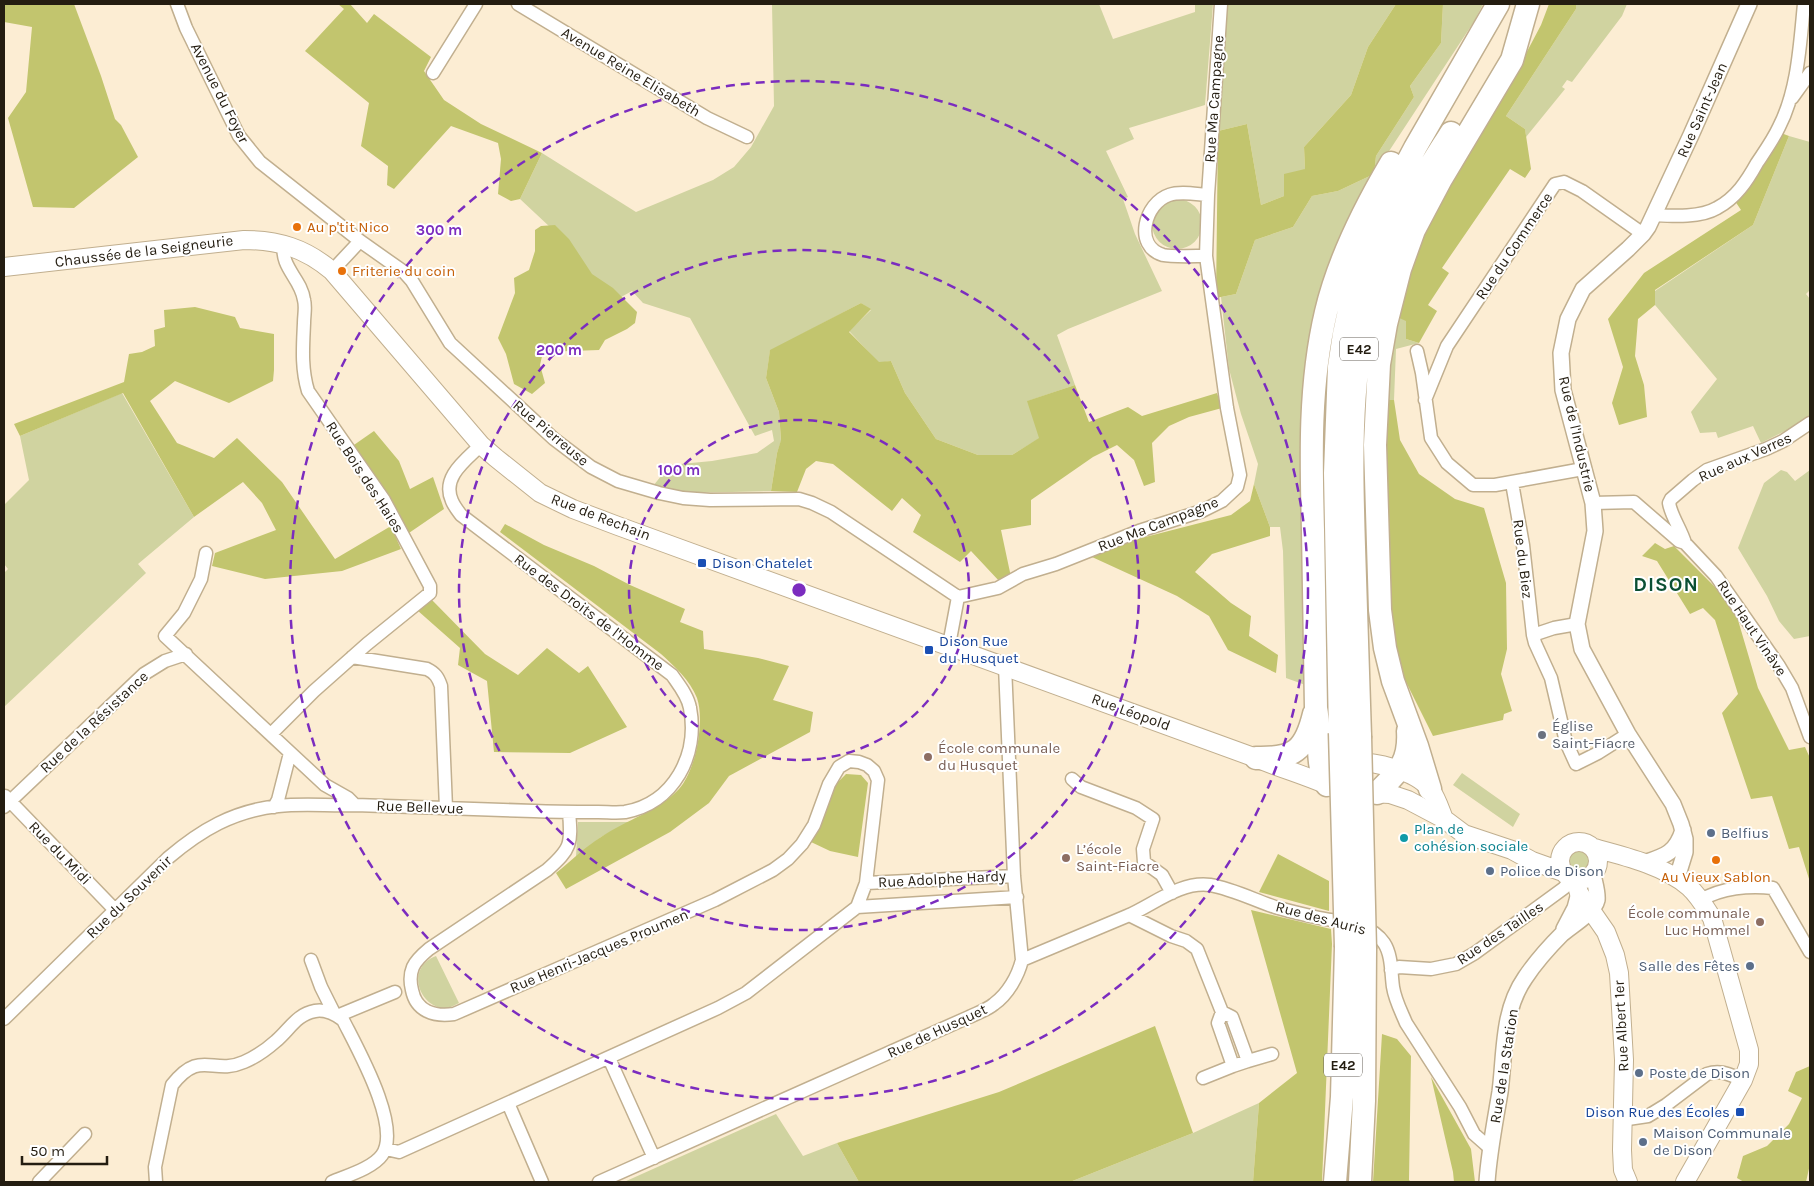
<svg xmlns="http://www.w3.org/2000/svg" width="1814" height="1186" font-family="Karla,sans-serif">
<rect width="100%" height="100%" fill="#fcedd3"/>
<path fill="#d0d3a0" d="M772,4H1099L1113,39L1195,12V4H1213L1205,105L1129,128L1134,139L1106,151L1128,197L1123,199L1135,234L1162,291L1068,329L1057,335L1075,385L1028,401L1040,438L1012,455H978L936,439L905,393L891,361L879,363L849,331L871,310L861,303L770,351L766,378L779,412L781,441L777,453L771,491L688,493L653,486L670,465L712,461L757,453L774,441L772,430L755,436L690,318L643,303L632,291L585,317L566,242L520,199L542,153L636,212L713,180L734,167L751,147L774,106Z
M1226,4H1396L1368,47L1351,95L1304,147L1305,169L1284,196L1261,205L1247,124L1218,131Z
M1443,4H1483L1475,20L1374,174L1330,267L1311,687L1286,678L1283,551L1280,527H1270L1254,484L1258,464L1241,414L1229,369L1221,297L1236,294L1255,240L1293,227L1312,196L1338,191L1374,174L1376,156L1414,97L1410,86L1441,43Z
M1576,4H1627L1622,16L1572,82L1567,80L1562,87L1565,89L1526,137L1525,129L1506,116L1576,9Z
M1789,136L1810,142V290L1806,294L1810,299V415L1799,424L1761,443L1753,426L1718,438L1716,432L1700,433L1691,412L1717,379L1655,305V291L1753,225Z
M1152 224a25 25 0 1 1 50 0a25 25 0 1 1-50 0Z
M1397,317L1406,320V339L1419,343L1396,349L1394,400H1386L1391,349Z
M122,393L194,517L138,564L146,573L4,707V573L8,569L4,564V505L29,480L20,436Z
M1781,470L1787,472L1795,481L1810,470V636L1794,639L1779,621L1767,596L1738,548L1764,483Z
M1462,773L1520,814L1513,827L1453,785Z
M578,822H629L601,837L576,857Z
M1569 861a10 10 0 1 1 20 0a10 10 0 1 1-20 0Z
M436,956L459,1003C455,1005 448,1009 444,1008C422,1007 409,977 426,962C429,959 433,957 436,956Z
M1259,1103L1253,1182H1070L1193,1133Z
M776,1114L803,1156L837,1143L859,1182H624Z"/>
<path fill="#c2c56e" d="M4,4H74L101,76L115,119L121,125L138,157L74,208L33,207L8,118L26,92L32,27L4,22Z
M338,4H350L367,23L374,14L431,57L424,71L444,100L481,124L542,153L520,199L511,201L498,194L501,159L498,143L451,126L394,189L387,185L388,166L361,146L369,103L305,51L344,9Z
M1396,4H1443L1441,43L1410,86L1414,97L1376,156L1374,174L1338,191L1312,196L1293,227L1255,240L1236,294L1216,298L1218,131L1247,124L1261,205L1284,196V174L1305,169L1304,147L1351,95L1368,47Z
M1549,4H1576V9L1506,116L1525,129L1531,169L1525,178L1510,169L1442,268L1449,273L1428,305L1437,311L1419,343L1406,339V321L1397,317L1412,266L1432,211L1522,61L1541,25Z
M1781,133L1789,136L1753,225L1655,290V305L1638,319L1635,356L1644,385L1647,417L1619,425L1612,403L1623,367L1608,319L1644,273L1741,210L1735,201Z
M555,225L569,239L592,274L613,288L637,312L635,323L627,329L605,340L599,350L543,352L540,365L545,383L532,394L514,384L506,354L498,338L515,293L514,278L529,270L535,251V230L541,226Z
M861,303L871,309L849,332L879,362L891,361L905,393L936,439L978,455H1012L1039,438L1027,401L1075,385L1089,422L1128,407L1142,416L1217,393L1222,408L1189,417L1169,426L1152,443L1155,482L1144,486L1134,460L1117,445L1093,457L1031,500V525L1001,530L1011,577L1000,582L971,551L960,562L913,532L921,515L902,498L892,511L833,464L816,461L806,469L797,492L771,491L777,453L781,440L779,412L766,378L770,350Z
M195,307L235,317L240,328L274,334V370L273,381L229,403L175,381L150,401L177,443L214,458L237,438L282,482L335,559L391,526L401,549L342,571L265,579L212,566L215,553L276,530L262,503L243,482L194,517L123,393L20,436L14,424L124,382L129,354L142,352L155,346L154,330L165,327L164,310Z
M1386,400H1394L1400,440L1419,474L1455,499L1484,508L1506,583L1507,649L1501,674L1512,711L1504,714L1503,720L1433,736L1401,672L1391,627L1387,538Z
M374,431L399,461L410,489L433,477L444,509L406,535L351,447Z
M1254,484L1270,527V536L1212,554L1195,572L1231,603L1251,616L1249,636L1278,655L1276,673L1228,650L1209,616L1177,596L1092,557L1118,544L1231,515L1250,501Z
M505,524L544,545L594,566L630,585L685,609L680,622L703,631L704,649L758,658L789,666L773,700L813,712L810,732L729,776L709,803L670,832L566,889L556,873C571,861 585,847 601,837C626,820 658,811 679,789C696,770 705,721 697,698C690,680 674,666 661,654L500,532Z
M1655,543L1665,549L1674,546L1719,591L1738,620L1758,688L1789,750L1805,747L1810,758V882L1799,847L1789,849L1772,796L1751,799L1722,713L1738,694L1715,620L1703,608L1690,614L1657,561L1642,556Z
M432,600L485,654L518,675L547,648L579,673L588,666L627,727L570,753L494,752L487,681L458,665L460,648L417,610Z
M846,774L861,775L868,783L858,857L830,851L811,842L825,811L835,785Z
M1278,854L1329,881V911L1259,892Z
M1251,910L1331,929L1332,944L1322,1182H1253L1259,1103L1297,1073Z
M1155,1026L1193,1133L1070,1182H859L837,1143L999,1092Z
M1382,1034L1397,1039L1411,1056L1409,1180L1411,1182H1373Z
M1810,1066V1164L1806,1182H1744L1737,1178L1743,1156L1767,1146L1789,1124L1802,1098L1788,1091L1796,1072Z
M1431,1077L1471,1149L1475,1182H1454L1453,1172Z"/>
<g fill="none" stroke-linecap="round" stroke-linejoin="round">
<defs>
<path id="minor" d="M177,4L186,28L239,136L260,162L360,241L332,271
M518,4L707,118L747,137
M433,73L476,4
M1792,98L1810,73
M1653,215C1672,216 1700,218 1717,208C1736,198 1747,181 1757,163C1765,151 1773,140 1779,127C1798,90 1800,44 1804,4
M360,241L404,272L412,281L450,343L554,439L591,467L618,481L659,493L683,498L710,500L799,499L812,503L831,512L958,597
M1206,256C1195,256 1172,257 1163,255C1133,246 1145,203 1169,195C1180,191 1195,194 1208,195
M1417,351L1422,373L1431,438L1447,463L1473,485H1495L1583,469
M1425,400L1447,346L1555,184L1564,182L1582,191L1643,234
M1512,483L1523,545L1533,635L1535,643L1551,678L1566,742L1576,764L1598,753L1628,734
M1593,503L1634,502L1679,541L1685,543L1716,576L1779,666L1792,688L1810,737
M1685,543C1681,529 1671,516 1669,503L1671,499L1693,480L1707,470L1766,449L1783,441L1810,423
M206,553L201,579L184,613L165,636L325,785L348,798L355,805C415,807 474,809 534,811C555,812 577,812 598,812C607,812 617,813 625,812C674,803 699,755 690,708C688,696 679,685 672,675L461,515C458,511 454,506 452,501C441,477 466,460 481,445
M1533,635L1554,628L1577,624
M949,645L958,597L998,588L1023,574L1056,564L1139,531L1202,511L1222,501L1237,487L1240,475L1227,408L1206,256L1208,195L1221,4
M352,657L427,669C435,673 438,677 441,686L446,808
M271,734L314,691L367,644L430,593V586L384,500L308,391C301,368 303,346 304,323C304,315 306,307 304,300C301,278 280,268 284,244
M1072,779L1081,787L1136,808L1153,819L1143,849L1144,862L1162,875L1172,893
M5,796L116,911
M4,807L144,674L165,661L186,654
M274,807L278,800L290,753
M866,883L1014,876
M1701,900C1721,888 1749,885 1773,888L1810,952
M857,907L1017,897
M1129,915L1171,936L1186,941L1197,949L1222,1012L1218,1023L1233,1066L1248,1061L1232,1017L1222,1012
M311,960L321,987L334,1013
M1022,960C1057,945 1092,931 1127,916C1153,905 1180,881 1210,885C1233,889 1254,900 1275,907C1288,911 1302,914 1315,917C1339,923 1368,920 1384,943C1392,955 1391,973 1393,987C1395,1000 1401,1011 1406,1023L1460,1107L1474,1134L1491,1149
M1391,970L1399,967L1431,969L1456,964L1475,953L1564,888L1572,878
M337,1016L395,992
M4,1019L168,858C201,830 233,811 278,806C303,803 330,806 355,805
M609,1058L654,1158
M1248,1061L1272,1054
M1203,1078L1233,1066
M508,1103L542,1182
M1621,1120L1648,1116L1666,1105L1707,1074C1721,1069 1730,1075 1743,1080
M386,1149L399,1152L718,1008L746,993L857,907L866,883L878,780L874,771L867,765L859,762L849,761L839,767L829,784L814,825L802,844L788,859L773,870L715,900L454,1014C434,1017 416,1011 412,990C410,982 410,974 413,967C416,960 423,954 429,949L547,870C571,849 572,844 569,812
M39,1182L85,1134
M156,1182L155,1167L172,1085C201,1048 212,1076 244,1062C256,1057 267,1049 276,1041C289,1030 297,1014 315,1011C326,1009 335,1014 343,1020C357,1048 402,1127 382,1155C373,1168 346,1176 332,1182
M599,1182L969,1017C977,1013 987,1010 994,1004C1008,994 1018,976 1022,960L1014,876L1005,666"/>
<path id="tertiary" d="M1644,863C1665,856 1676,853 1683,830
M1677,878L1685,852V839L1681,824L1673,804L1628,734L1582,649L1577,624L1595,531L1593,503L1563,390L1561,353L1568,319L1583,289L1628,249L1643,234L1648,227L1691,135L1749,4
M1564,929L1575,908L1579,893
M1487,1182C1489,1152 1495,1122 1500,1092C1505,1053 1502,1011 1525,978C1535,963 1549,947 1562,934C1571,926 1594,913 1597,900C1598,892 1594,881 1593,874"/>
<path id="secondary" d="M4,267L244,240C278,240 305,248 332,271L481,445L496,458L540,493L573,509L618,526L1256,758C1282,769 1308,776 1334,788
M1348,763C1371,760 1416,770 1431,790C1437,799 1440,809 1444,819
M1369,793L1390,794L1408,800L1444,819L1464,834L1512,850L1532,861L1563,872
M1560 861a19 19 0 1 1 38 0a19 19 0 1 1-38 0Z
M1594,848C1624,856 1665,866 1689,887C1699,896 1705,907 1712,918L1749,1050V1064L1743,1080L1685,1182
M1575,879L1579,893L1606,932L1615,955L1619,973L1624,1060L1622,1150L1623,1170L1628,1182"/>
<path id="motorway" d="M1340,733L1335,473L1339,367L1344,334L1354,287L1367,247L1381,212L1415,148L1498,4
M1360,736C1358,673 1356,610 1354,547C1351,446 1348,348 1385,252C1401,210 1427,171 1451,133
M1256,758C1294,759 1305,751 1314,714
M1327,785C1315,766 1321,731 1316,708C1315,649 1314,590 1313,530C1311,457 1309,384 1326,312C1338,261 1365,207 1391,163
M1430,789L1417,746L1393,681L1385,648L1380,610L1375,445L1379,364L1386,324L1400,269L1414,230L1441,179L1512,60L1528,4
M1377,793C1398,772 1410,763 1408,731
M1335,1182L1342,1097L1346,947
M1360,1182L1364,1101L1365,949"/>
</defs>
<use href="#minor" stroke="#c1af8f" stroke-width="15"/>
<use href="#tertiary" stroke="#c1af8f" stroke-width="18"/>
<use href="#secondary" stroke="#c1af8f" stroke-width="20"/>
<use href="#motorway" stroke="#c1af8f" stroke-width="25"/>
<use href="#minor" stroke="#fff" stroke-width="12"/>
<use href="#tertiary" stroke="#fff" stroke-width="15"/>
<use href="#secondary" stroke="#fff" stroke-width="18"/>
<use href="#motorway" stroke="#fff" stroke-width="22"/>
<defs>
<path id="motorway-bridge" d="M1340,733L1346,947
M1360,736L1365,949"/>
</defs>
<use href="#motorway-bridge" stroke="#c1af8f" stroke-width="25" stroke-linecap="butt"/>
<use href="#motorway-bridge" stroke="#fff" stroke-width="22"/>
</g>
<g fill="none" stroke="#7b2cbf" stroke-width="2.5" stroke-dasharray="9 6">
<circle cx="799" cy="590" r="170"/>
<circle cx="799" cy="590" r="340"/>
<circle cx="799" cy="590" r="509"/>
</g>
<g fill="#e8710a" stroke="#fff" stroke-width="2">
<circle cx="297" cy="227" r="5"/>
<circle cx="342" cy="271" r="5"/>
<circle cx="1716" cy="860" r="5"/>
</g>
<g fill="#1a4fb4" stroke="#fff" stroke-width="2">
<rect x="697" y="558" width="10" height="10" rx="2.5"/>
<rect x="924" y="645" width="10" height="10" rx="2.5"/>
<rect x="1735" y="1107" width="10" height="10" rx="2.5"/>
</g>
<circle fill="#6b7280" stroke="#fff" stroke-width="2" cx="1542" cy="735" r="5"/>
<g fill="#8d6e63" stroke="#fff" stroke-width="2">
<circle cx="928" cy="757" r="5"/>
<circle cx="1066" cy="858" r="5"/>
<circle cx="1760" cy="922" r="5"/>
</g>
<g fill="#5c6f8a" stroke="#fff" stroke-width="2">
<circle cx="1711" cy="833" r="5"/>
<circle cx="1490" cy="871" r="5"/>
<circle cx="1750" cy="966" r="5"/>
<circle cx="1639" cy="1073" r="5"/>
<circle cx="1643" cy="1142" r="5"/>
</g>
<circle fill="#0f9aa8" stroke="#fff" stroke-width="2" cx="1404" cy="838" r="5"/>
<g text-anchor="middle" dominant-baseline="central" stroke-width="4" stroke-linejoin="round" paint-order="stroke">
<g fill="#fff" stroke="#666158" stroke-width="1">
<rect x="1340" y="337.5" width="38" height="23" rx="4"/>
<rect x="1324" y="1053.5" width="38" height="23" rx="4"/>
</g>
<g font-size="14" font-weight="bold" fill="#241d11">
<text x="1359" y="349">E42</text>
<text x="1343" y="1065">E42</text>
</g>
<g font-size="15" fill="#241d11" stroke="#fff">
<text transform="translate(631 72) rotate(31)">Avenue Reine Elisabeth</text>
<text transform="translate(220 93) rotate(63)">Avenue du Foyer</text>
<text transform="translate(1214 99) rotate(-86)">Rue Ma Campagne</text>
<text transform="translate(1702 110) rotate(-66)">Rue Saint-Jean</text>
<text transform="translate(1514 246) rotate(-56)">Rue du Commerce</text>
<text transform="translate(144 251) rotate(-7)">Chaussée de la Seigneurie</text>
<text transform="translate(551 433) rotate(40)">Rue Pierreuse</text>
<text transform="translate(1577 434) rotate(77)">Rue de l'Industrie</text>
<text transform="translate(1745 457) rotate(-24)">Rue aux Verres</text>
<text transform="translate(365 477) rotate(57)">Rue Bois des Haies</text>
<text transform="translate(601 517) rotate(21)">Rue de Rechain</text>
<text transform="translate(1158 524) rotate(-21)">Rue Ma Campagne</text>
<text transform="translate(1523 559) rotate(83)">Rue du Biez</text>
<text transform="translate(589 612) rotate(37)">Rue des Droits de l'Homme</text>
<text transform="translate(1752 628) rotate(56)">Rue Haut Vinâve</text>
<text transform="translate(1131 712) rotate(20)">Rue Léopold</text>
<text transform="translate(94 722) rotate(-43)">Rue de la Résistance</text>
<text transform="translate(420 807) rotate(2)">Rue Bellevue</text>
<text transform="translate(60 853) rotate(46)">Rue du Midi</text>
<text transform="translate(942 879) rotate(-3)">Rue Adolphe Hardy</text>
<text transform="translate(129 897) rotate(-44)">Rue du Souvenir</text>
<text transform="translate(1321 918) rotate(15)">Rue des Auris</text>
<text transform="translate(1500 933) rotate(-34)">Rue des Tailles</text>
<text transform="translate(599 951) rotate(-23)">Rue Henri-Jacques Proumen</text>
<text transform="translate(1621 1026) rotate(-93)">Rue Albert 1er</text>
<text transform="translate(937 1031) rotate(-25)">Rue de Husquet</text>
<text transform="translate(1504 1066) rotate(-81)">Rue de la Station</text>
</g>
<g font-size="15" fill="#c56008" stroke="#fff" text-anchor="start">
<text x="307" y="227">Au p'tit Nico</text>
<text x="352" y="271">Friterie du coin</text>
<text x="1716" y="877" text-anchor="middle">Au Vieux Sablon</text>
</g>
<g font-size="15" fill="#164399" stroke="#fff" text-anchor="start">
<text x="712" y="563">Dison Chatelet</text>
<text x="939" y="641">Dison Rue<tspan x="939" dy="17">du Husquet</tspan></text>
<text x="1730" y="1112" text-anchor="end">Dison Rue des Écoles</text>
</g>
<g font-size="15" fill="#5b616d" stroke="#fff" text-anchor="start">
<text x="1552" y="726">Église<tspan x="1552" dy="17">Saint-Fiacre</tspan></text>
</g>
<g font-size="15" fill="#785e54" stroke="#fff" text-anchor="start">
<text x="938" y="748">École communale<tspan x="938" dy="17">du Husquet</tspan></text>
<text x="1076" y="849">L’école<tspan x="1076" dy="17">Saint-Fiacre</tspan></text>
<text x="1750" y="913" text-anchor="end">École communale<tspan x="1750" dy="17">Luc Hommel</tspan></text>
</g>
<g font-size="15" fill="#0d838f" stroke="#fff" text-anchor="start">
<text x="1414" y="829">Plan de<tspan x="1414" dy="17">cohésion sociale</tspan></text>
</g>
<g font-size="15" fill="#4e5e75" stroke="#fff" text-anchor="start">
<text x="1721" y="833">Belfius</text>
<text x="1500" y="871">Police de Dison</text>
<text x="1740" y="966" text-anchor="end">Salle des Fêtes</text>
<text x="1649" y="1073">Poste de Dison</text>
<text x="1653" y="1133">Maison Communale<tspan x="1653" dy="17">de Dison</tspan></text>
</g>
<g font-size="20" font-weight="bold" letter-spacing="1" fill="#0b4f33" stroke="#fff">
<text x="1666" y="584">DISON</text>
</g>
</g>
<circle cx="799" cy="590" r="8" fill="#7b2cbf" stroke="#fff" stroke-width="2.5"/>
<g font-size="15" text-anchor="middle" font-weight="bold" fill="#7b2cbf" stroke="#fff" stroke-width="4" stroke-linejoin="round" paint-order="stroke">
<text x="439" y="235">300 m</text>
<text x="559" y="355">200 m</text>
<text x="679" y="475">100 m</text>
</g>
<rect width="1814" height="1186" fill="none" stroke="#241d11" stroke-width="10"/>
<path d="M22 1156v8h85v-8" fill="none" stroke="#241d11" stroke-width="2.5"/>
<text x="30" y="1156" font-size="15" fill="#241d11" stroke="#ffffff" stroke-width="4" paint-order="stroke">50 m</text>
</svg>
